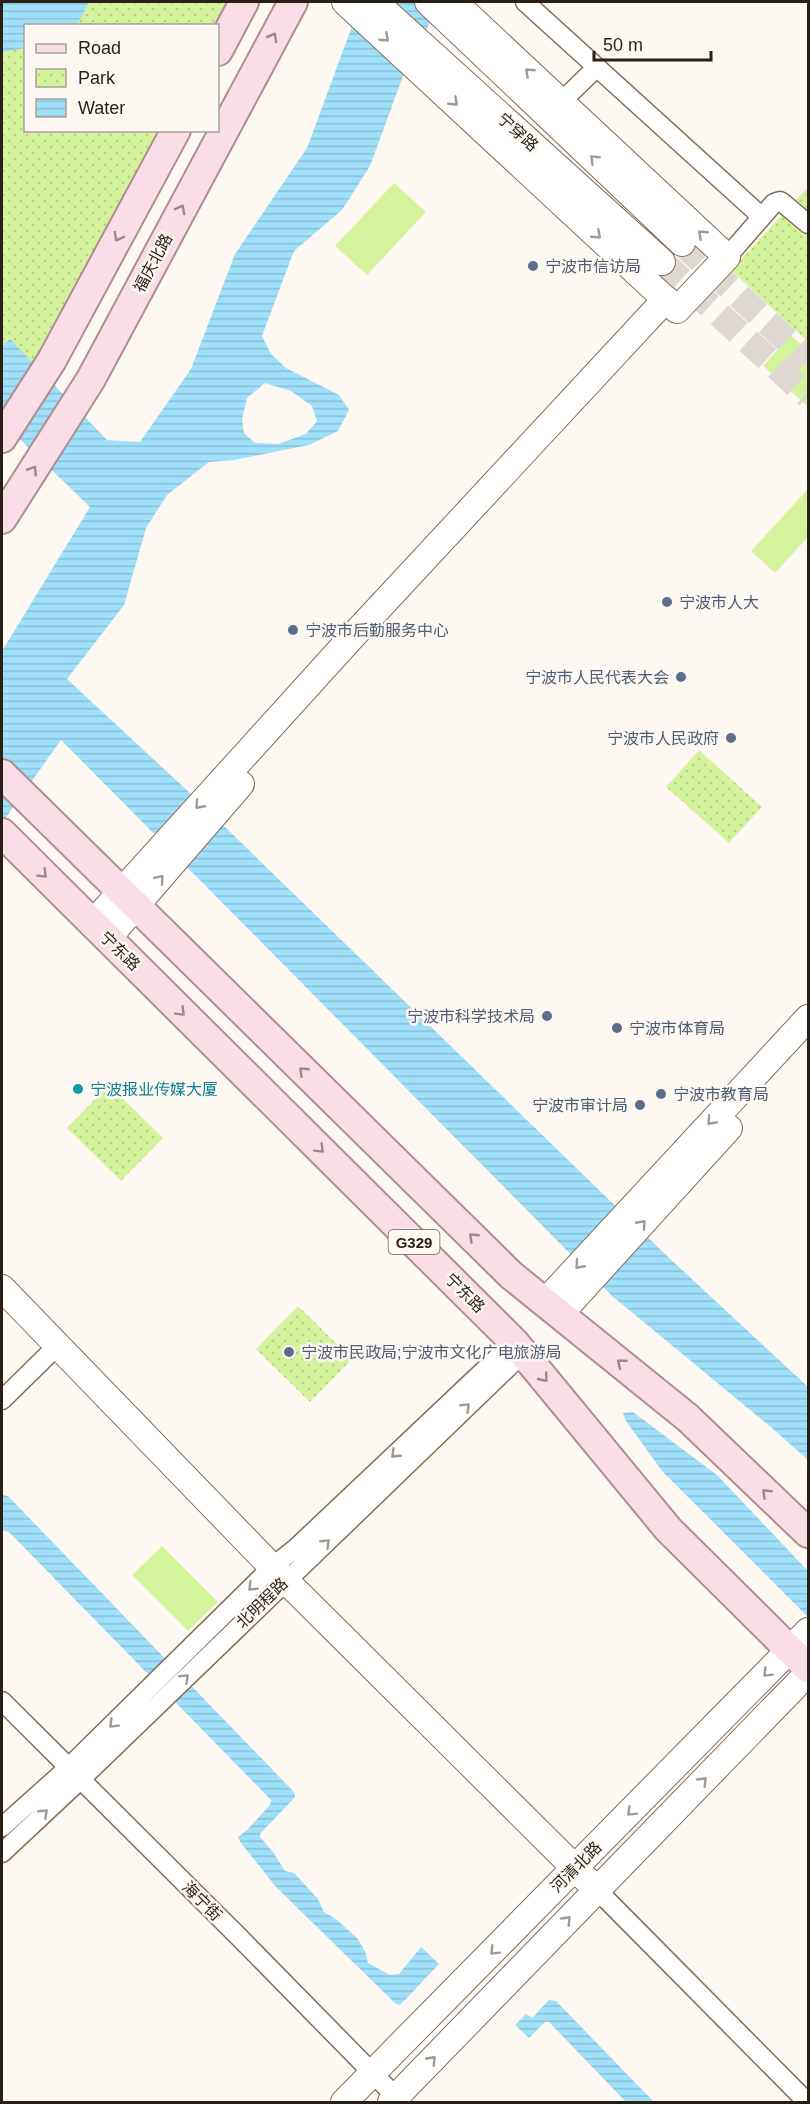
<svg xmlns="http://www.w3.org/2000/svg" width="810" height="2104" font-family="Arial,'Noto Sans SC',sans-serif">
<defs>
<pattern id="park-dots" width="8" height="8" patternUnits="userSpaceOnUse" patternTransform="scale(1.5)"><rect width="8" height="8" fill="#d5f39d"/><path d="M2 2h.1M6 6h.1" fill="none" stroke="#b7d086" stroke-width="1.8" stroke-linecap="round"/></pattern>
<pattern id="water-rules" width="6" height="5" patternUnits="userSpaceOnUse" patternTransform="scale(1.5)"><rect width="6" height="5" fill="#a0e0fb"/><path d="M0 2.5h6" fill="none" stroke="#8ac0d6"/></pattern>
</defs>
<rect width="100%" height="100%" fill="#fef8f3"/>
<path fill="#d5f39d" d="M394,183L426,212L367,275L335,246Z
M791,335L808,351V407L763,366Z
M808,489V537L775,573L751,551Z
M162,1546L218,1602L188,1631L132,1575Z"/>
<path fill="url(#park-dots)" d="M2,2H235L218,26H26V130L165,131L36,365L2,418Z
M808,187V342L731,270Z
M699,750L762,807L729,843L666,787Z
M109,1085L163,1138L121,1181L67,1128Z
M298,1306L352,1359L310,1402L256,1349Z"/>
<path fill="url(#water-rules)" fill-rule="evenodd" d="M2,2H89L78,23L74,25L26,26L25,48L2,52Z
M361,2H440L403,76L370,166L342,210L294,251L262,336L271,354L286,368L339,395L349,410L338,431L309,445L234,460L209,462L167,495L146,528L124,605L67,679L191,794L666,1255L808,1387V1460L772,1428L611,1295L61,740L2,823V651L90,507L2,422V346L10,339L107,440L140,442L191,369L235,254L307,148ZM265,383L291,391L312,406L317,421L306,434L278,444L255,443L244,433L242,419L247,398Z
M633,1412L717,1475L808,1571V1617L662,1471L626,1421L623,1413Z
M2,1495L8,1496L294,1792L295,1797L260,1834V1837L273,1852L285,1871L294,1873L318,1899L324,1912L336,1919L357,1938L365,1951L368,1963L390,1975L399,1974L421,1947L439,1964L400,2005L396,2004L276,1887L241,1843L238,1837L247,1830L270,1805L271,1800L9,1532L2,1530Z
M549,2000L556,2001L654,2102H626L549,2022H545L529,2038L515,2025L526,2014L532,2018Z"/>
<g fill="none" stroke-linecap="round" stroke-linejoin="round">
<path stroke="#ded7d2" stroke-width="26" stroke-dasharray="26 13" stroke-linecap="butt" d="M682,243L808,360
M662,262L808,396"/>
<defs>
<path id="street" d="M525,2L762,217
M561,102L596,68
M727,257L774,203L780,201L783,203L808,224
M2,1400L58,1345
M2,1701L240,1938L401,2102
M2,1827L69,1767L272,1567L296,1548L514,1342
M2,1853L80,1780L523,1353
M597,1890L807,2102"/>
<path id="secondary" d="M345,2L677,310L727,257L454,2
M375,2L662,262
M428,2L682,243
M92,924L351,638L666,299
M108,938L241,784
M2,1288L272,1567L597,1890
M545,1302L808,1018
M560,1314L729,1128
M344,2102L808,1631
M391,2102L808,1673"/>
<path id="primary" d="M218,51L244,2
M2,438L52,360L176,130
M2,519L91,379L293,2
M2,774L511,1275L688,1418L808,1533
M2,833L514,1342L668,1529L808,1668"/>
</defs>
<use href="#street" stroke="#856e59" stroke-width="21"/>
<use href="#secondary" stroke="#856e59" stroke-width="28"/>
<use href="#primary" stroke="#af8d93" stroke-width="32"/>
<use href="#street" stroke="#fff" stroke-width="18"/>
<use href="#secondary" stroke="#fff" stroke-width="26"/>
<use href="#primary" stroke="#fadee7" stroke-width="28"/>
</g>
<defs><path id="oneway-chevron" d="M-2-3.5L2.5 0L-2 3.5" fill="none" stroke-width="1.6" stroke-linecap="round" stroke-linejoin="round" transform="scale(1.5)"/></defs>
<g stroke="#9c8889">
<use href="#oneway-chevron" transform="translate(273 37) rotate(-61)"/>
<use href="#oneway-chevron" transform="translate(181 209) rotate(-62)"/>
<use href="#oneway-chevron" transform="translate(118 237) rotate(118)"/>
<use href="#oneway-chevron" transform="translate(33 470) rotate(-57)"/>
<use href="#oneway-chevron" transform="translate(43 874) rotate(45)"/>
<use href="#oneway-chevron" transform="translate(181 1012) rotate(45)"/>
<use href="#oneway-chevron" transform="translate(303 1071) rotate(-136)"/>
<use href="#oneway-chevron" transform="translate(320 1149) rotate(45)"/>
<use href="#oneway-chevron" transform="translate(473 1237) rotate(-136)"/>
<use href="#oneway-chevron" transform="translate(621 1363) rotate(-141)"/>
<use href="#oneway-chevron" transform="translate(544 1378) rotate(51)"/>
<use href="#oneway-chevron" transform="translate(766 1493) rotate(-136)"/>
</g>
<g stroke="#9e9a96">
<use href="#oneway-chevron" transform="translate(385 38) rotate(43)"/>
<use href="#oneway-chevron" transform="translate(529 72) rotate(-137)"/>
<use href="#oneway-chevron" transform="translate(454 102) rotate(43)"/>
<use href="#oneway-chevron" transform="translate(594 159) rotate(-136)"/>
<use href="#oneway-chevron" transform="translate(702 234) rotate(-137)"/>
<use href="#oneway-chevron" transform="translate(597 235) rotate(43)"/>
<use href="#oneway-chevron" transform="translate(199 805) rotate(132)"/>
<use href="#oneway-chevron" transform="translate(160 879) rotate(-49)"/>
<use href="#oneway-chevron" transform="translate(711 1121) rotate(133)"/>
<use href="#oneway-chevron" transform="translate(642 1224) rotate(-48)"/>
<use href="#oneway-chevron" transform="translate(579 1265) rotate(132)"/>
<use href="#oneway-chevron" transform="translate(466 1407) rotate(-44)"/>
<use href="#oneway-chevron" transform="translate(395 1454) rotate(137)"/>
<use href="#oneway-chevron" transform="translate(326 1543) rotate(-44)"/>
<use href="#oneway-chevron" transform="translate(252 1587) rotate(135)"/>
<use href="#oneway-chevron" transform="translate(767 1673) rotate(135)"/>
<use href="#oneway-chevron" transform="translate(185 1678) rotate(-44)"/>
<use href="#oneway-chevron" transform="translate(113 1724) rotate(135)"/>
<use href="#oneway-chevron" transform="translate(703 1781) rotate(-46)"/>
<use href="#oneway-chevron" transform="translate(631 1812) rotate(135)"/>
<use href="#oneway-chevron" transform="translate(44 1813) rotate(-43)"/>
<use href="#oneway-chevron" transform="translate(567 1920) rotate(-46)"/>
<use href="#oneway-chevron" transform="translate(494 1951) rotate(135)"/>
<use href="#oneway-chevron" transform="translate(432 2060) rotate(-46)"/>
</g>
<g fill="#5c6f8a" stroke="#fef8f3" stroke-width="2">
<circle cx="533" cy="266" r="6"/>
<circle cx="667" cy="602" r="6"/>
<circle cx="293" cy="630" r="6"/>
<circle cx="681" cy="677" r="6"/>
<circle cx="731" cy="738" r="6"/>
<circle cx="547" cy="1016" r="6"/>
<circle cx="617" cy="1028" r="6"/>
<circle cx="661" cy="1094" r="6"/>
<circle cx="640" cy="1105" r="6"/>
<circle cx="289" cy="1352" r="6"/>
</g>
<circle fill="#0f9aa8" stroke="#fef8f3" stroke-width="2" cx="78" cy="1089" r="6"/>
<g text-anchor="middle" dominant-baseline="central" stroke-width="5" stroke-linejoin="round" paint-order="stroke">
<rect fill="#fef8f3" stroke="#686058" stroke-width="1.5" x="388.5" y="1230" width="51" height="24" rx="4.5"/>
<g font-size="15" font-weight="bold" fill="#281f16">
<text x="414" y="1242">G329</text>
</g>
<g font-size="16" fill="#281f16" stroke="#fef8f3">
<text transform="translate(518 132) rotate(42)">宁穿路</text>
<text transform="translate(153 263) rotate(-62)">福庆北路</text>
<text transform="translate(120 951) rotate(44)">宁东路</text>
<text transform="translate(465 1293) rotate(45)">宁东路</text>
<text transform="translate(262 1603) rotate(-44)">北明程路</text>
<text transform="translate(576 1867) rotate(-45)">河清北路</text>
<text transform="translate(202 1901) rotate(45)">海宁街</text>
</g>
<g font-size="16" fill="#4e5e75" stroke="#fef8f3" text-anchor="start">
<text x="545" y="266">宁波市信访局</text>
<text x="679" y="602">宁波市人大</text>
<text x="305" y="630">宁波市后勤服务中心</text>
<text x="669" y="677" text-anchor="end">宁波市人民代表大会</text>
<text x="719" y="738" text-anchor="end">宁波市人民政府</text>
<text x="535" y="1016" text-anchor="end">宁波市科学技术局</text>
<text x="629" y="1028">宁波市体育局</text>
<text x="673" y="1094">宁波市教育局</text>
<text x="628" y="1105" text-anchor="end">宁波市审计局</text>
<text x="301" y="1352">宁波市民政局;宁波市文化广电旅游局</text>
</g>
<g font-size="16" fill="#0d838f" stroke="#fef8f3" text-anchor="start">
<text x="90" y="1089">宁波报业传媒大厦</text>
</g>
</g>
<rect width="810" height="2104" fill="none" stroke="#281f16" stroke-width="6"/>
<rect x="24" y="24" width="195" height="108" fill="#fef8f3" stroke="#a8a19b" stroke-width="1.5"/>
<rect x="36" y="44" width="30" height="9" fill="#fadee7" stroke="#a8a19b" stroke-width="1.5"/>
<text x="78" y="54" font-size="18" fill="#281f16">Road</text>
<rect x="36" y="69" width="30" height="18" fill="url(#park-dots)" stroke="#a8a19b" stroke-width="1.5"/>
<text x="78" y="84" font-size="18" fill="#281f16">Park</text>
<rect x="36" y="99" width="30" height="18" fill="url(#water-rules)" stroke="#a8a19b" stroke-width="1.5"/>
<text x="78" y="114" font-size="18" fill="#281f16">Water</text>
<path d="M594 51v9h117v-9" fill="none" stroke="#281f16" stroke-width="3"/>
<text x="603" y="51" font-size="18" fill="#281f16" stroke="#fef8f3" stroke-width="4.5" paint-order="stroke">50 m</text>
</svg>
